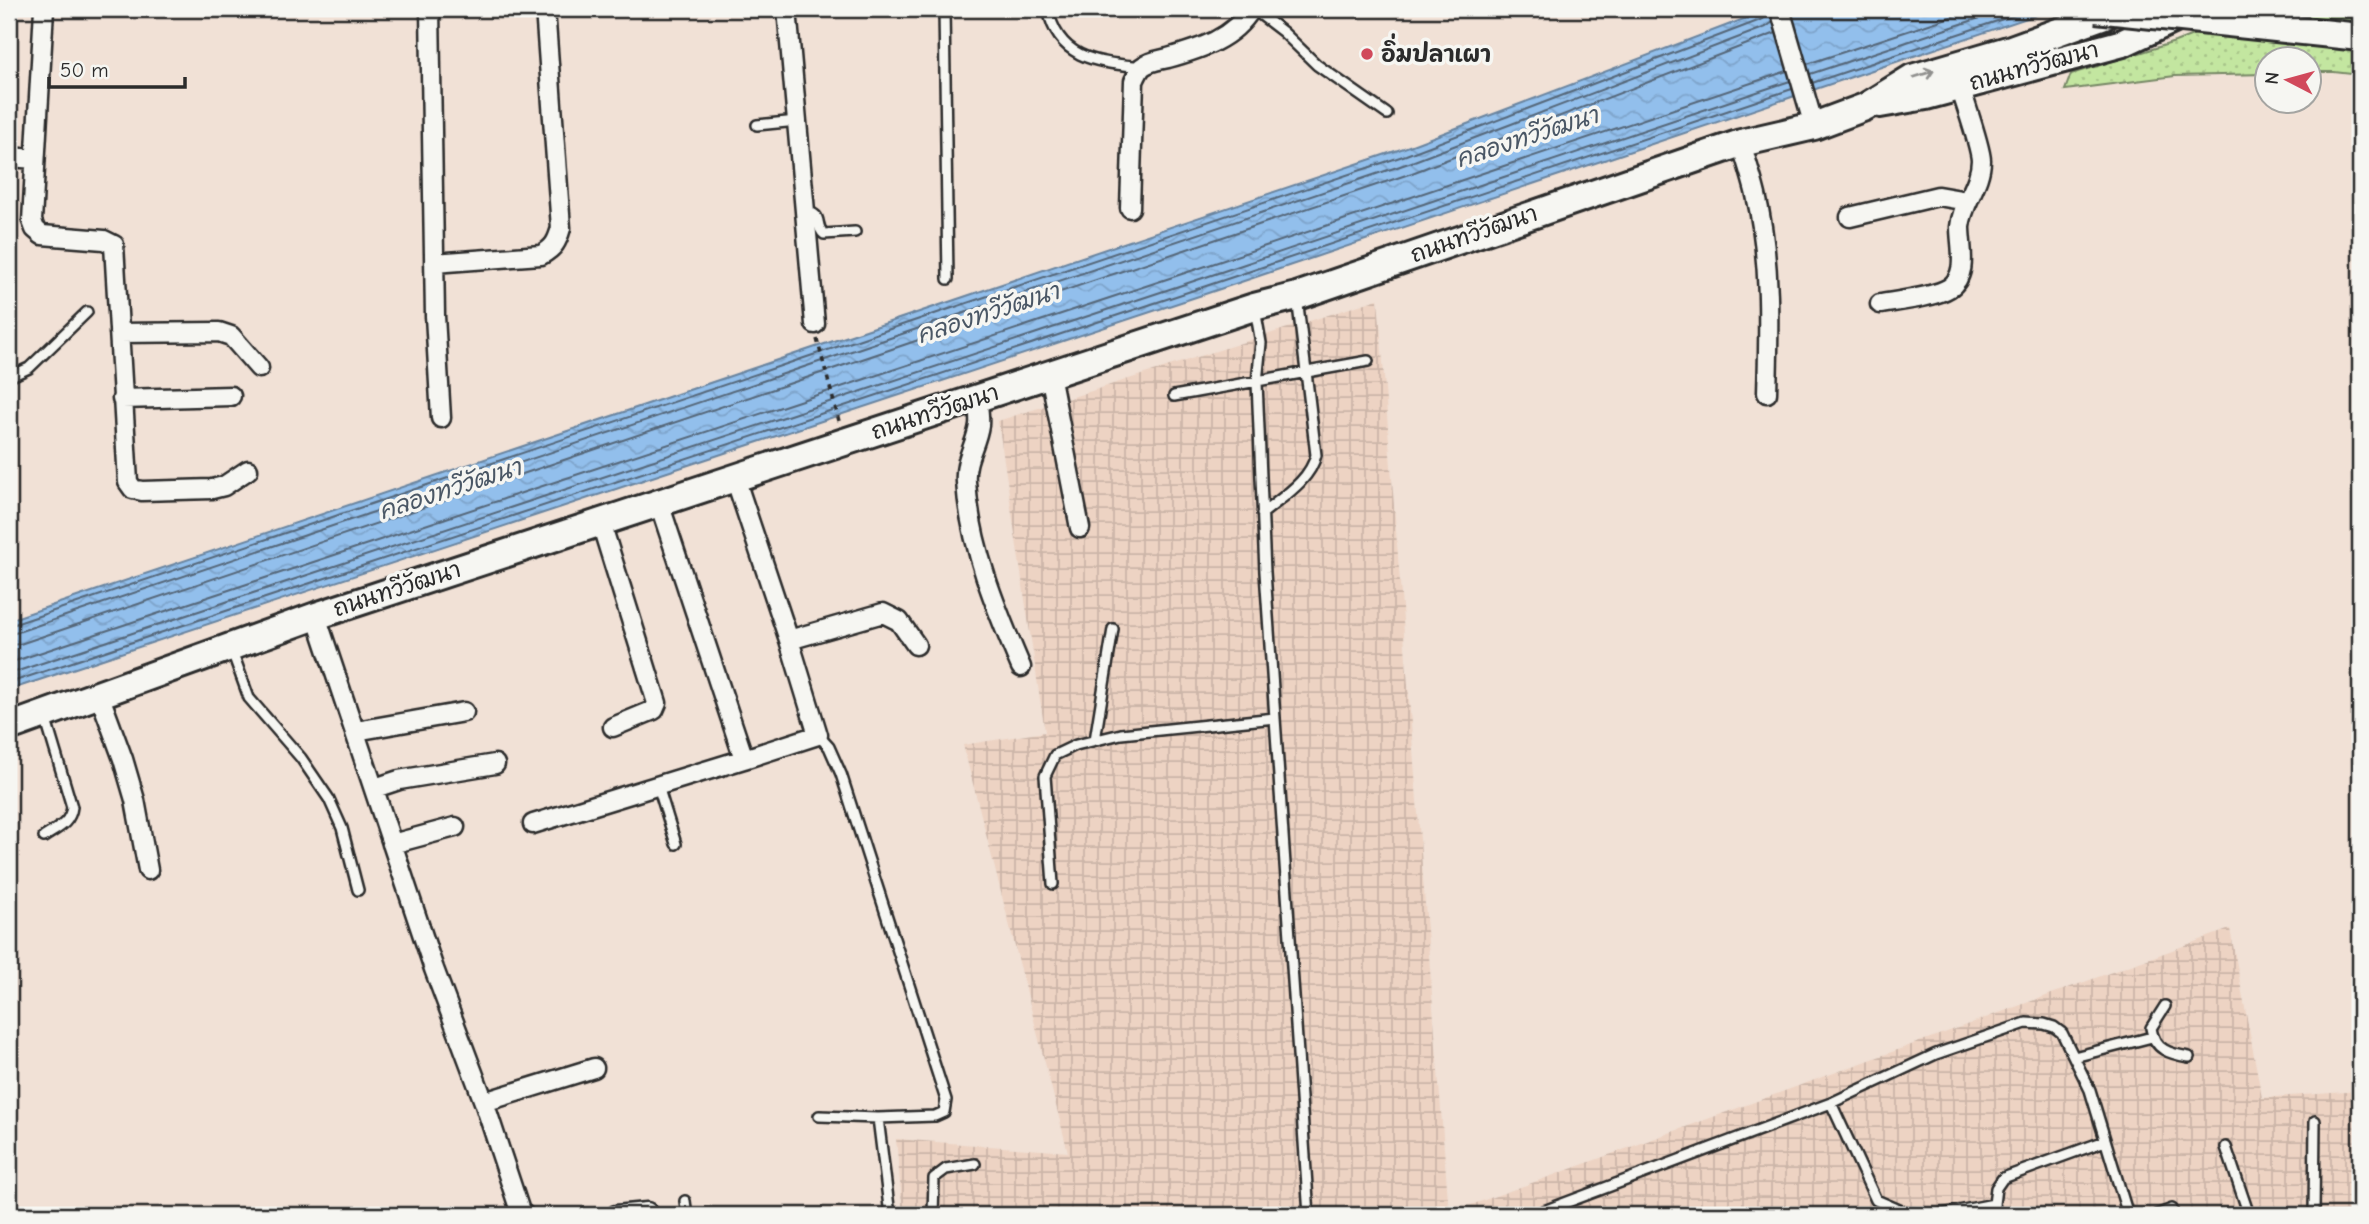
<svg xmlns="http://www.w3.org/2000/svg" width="2369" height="1224" font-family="'Comic Neue','Playpen Sans Thai',sans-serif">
<defs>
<pattern id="industrial-grid" width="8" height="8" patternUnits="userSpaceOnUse" patternTransform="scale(1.75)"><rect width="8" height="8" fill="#edd3c3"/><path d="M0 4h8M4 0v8" fill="none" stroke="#cbb5a8"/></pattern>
<pattern id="grass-dots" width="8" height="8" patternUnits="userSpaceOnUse" patternTransform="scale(1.75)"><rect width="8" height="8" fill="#c3e6a0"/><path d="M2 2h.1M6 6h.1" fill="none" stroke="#a8c58a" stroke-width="1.8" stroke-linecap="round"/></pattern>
<pattern id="water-waves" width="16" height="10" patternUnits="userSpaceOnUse" patternTransform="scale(1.75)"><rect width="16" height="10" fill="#92bfec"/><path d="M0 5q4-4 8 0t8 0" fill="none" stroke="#7ea4cb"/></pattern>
</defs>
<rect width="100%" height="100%" fill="#f1e1d6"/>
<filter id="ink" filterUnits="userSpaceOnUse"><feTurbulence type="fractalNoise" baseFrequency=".0143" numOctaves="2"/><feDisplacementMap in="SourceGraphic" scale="14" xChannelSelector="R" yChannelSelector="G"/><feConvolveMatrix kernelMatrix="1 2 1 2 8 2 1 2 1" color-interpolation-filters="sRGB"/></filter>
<g filter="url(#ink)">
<path fill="url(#industrial-grid)" d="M1378,299L1449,1213L2230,929L2262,1098L2360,1091V1215H903L896,1139L1068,1152L963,745L1045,732L998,421Z"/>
<path fill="url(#grass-dots)" stroke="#786" stroke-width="2" d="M2259,9H2360V75L2334,72H2310V60H2268L2267,74L2175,76L2065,90L2071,74L2175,42Z"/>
<path fill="url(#water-waves)" stroke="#69849f" stroke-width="2" d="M1770,9H2054L1208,293L9,690V620L1404,148Z"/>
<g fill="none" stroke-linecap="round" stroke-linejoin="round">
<path stroke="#546678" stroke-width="2" d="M1807,64L1975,9
M1810,74L2007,9
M1812,83L2033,9
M9,626L1406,155L1763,19L1768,14L1769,9
M9,635L1409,163L1766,27L1773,22
M9,645L20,644L1412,173L1776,33
M9,663L1200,268L1787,71
M9,674L1203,278L1790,81
M9,683L1206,286L1792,89"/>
<defs>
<path id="service" d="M944,9L948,279
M1048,9C1058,60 1098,62 1142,67
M1253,9L1283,32L1317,65L1387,114
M757,125L797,121
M805,211C825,215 813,224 824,234L855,232
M1255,309L1261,343L1257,382L1265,572L1309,1215
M9,377L29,368L87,312
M1174,396L1368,361
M1262,514C1282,497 1310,481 1316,455L1297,297
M232,651L249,698L301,758L329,799L342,828L358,890
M818,735L829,747L841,774L946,1100L944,1112L935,1116L878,1118L890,1215
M1095,740L1113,629
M658,786L676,844
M44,837C57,828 70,824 72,807L45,717
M1053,884L1045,776L1055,755L1076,745L1121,734L1275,718
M2165,1006L2151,1028C2154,1050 2170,1054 2189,1057
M2074,1057L2152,1037
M1831,1103L1876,1200L1906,1213L1926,1215
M819,1116L878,1118
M2226,1147L2249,1215
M685,1201L687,1215
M1994,1204L1996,1188L2003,1178L2105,1141
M933,1215L934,1178L946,1169L975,1164
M1533,1215L1831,1103L1936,1054L2026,1023L2044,1024L2054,1027L2062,1033L2090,1090L2128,1215
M1937,1215L1994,1204L1997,1215
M2156,1215L2172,1209
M2314,1215L2315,1121"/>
<path id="minor" d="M44,9L32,221L35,229L42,235L104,240L114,245L128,482L133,489L142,491L212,489L224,486L248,470
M430,9L435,316L441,418
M787,9L815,324
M1780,9L1814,126
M1741,143C1746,160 1752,178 1756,195C1771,259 1769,328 1767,393
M9,157L35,159
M1130,208L1134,81C1136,77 1139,70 1142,67C1149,61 1160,60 1168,58C1200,49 1233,39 1251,9
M1850,217L1938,196L1967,201
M434,263L541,255C554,248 557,242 561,228L545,9
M1880,304C1898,301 1935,297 1949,288C1969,275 1960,247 1960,227C1962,203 1981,184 1981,160C1980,144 1965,104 1960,86
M119,333L219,332L231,336L259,368
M1050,374L1080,528
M977,398C978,406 980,416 979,425C976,446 964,459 966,482C970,546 996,609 1021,667
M122,399L231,396
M735,478L789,640L818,735L744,759
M601,523L657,703L654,710L613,727
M316,616L434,969L484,1102
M789,640L883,613L899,621L916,645
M99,694L123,759L135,800L148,870
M356,731L464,712
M375,788L399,780L495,764
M533,824L744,759L659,503
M392,844L455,827
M524,1215L520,1211L484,1102L594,1068
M616,1215L647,1212"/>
<path id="secondary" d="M1880,104L1926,96L2123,43L2185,14
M9,727L316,616L1254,307L1297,296L1741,143L1814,126L1865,107L1912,78L2011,49L2121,9"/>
</defs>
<use href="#service" stroke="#2b2b2b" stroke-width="14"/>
<use href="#minor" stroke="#2b2b2b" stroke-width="23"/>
<use href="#secondary" stroke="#2b2b2b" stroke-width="32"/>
<path stroke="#2b2b2b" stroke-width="3.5" stroke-dasharray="5 5" stroke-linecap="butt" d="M817,339L839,421"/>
<use href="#service" stroke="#f6f6f2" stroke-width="9"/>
<use href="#minor" stroke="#f6f6f2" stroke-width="18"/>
<use href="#secondary" stroke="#f6f6f2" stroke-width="26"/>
<defs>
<path id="secondary-bridge" d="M2096,9L2360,37"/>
</defs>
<use href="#secondary-bridge" stroke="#2b2b2b" stroke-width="32" stroke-linecap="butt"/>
<use href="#secondary-bridge" stroke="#f6f6f2" stroke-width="26"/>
</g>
<defs><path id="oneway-shaft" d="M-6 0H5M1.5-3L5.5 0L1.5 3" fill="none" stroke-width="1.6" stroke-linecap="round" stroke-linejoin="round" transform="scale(1.75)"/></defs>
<use stroke="#90908e" href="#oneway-shaft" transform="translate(1924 74) rotate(-18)"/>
</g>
<circle fill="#d1495b" stroke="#f6f6f2" stroke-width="2.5" cx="1367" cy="54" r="7"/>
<g text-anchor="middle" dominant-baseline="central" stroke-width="7" stroke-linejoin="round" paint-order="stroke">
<g font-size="23" font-weight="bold" fill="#2b2b2b" stroke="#f6f6f2" text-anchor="start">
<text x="1381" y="54">อิ่มปลาเผา</text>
</g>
<g font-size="23" fill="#2b2b2b" stroke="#f6f6f2">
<text transform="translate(2034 66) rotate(-15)">ถนนทวีวัฒนา</text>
<text transform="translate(1474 234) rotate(-19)">ถนนทวีวัฒนา</text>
<text transform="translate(935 412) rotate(-18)">ถนนทวีวัฒนา</text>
<text transform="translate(397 589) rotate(-18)">ถนนทวีวัฒนา</text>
</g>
<g font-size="24" font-style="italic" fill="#4a5765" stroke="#f6f6f2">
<text transform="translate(1527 137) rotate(-18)">คลองทวีวัฒนา</text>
<text transform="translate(988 313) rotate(-18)">คลองทวีวัฒนา</text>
<text transform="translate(450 489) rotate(-18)">คลองทวีวัฒนา</text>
</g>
</g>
<rect width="2369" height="1224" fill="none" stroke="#f6f6f2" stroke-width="35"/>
<rect x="18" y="18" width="2334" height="1189" fill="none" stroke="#2b2b2b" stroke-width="2.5" filter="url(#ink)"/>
<g transform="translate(2288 80) rotate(276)"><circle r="33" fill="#f6f6f2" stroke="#a5a5a2" stroke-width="2"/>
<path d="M0-5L12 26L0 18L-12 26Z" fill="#d1495b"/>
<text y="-10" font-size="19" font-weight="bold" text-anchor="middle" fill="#2b2b2b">N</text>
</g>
<path d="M49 77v10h136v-10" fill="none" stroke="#2b2b2b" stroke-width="3.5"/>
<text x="60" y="77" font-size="21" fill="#2b2b2b" stroke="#f6f6f2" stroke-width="5" paint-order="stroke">50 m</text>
</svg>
